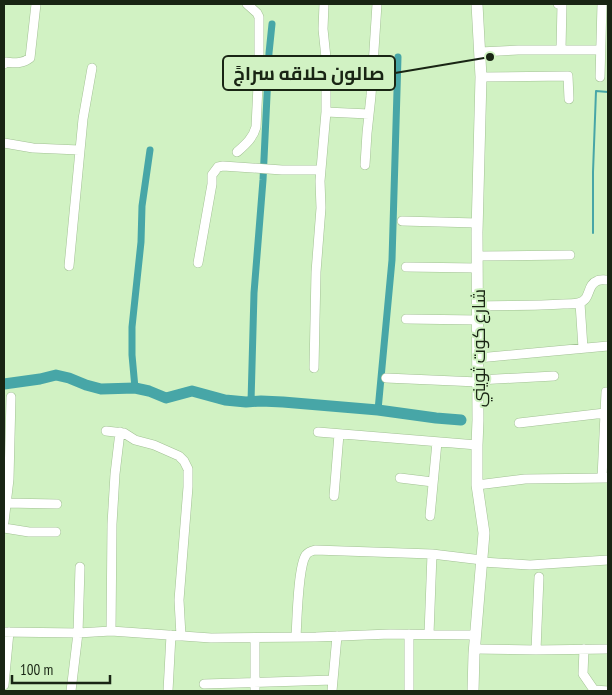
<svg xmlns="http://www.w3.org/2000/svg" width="612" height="695" font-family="'PT Sans Narrow',Cairo,sans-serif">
<rect width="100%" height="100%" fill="#d1f2c3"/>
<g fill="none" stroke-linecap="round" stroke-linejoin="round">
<path stroke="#47a6a7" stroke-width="2" d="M593,233V172L596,91L608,92"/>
<path stroke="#47a6a7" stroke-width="7" d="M135,388L132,355V327L141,242L142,206L150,150
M251,402L254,293L263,180L269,53L272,24
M378,410L392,260L398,57"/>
<path stroke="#47a6a7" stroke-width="11" d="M4,384L40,379L56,375L69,378L86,385L101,389L135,388L149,391L166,398L192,391L225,400L246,402L261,401L283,402L378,410L436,418L461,420"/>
<defs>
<path id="minor" d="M558,4H562L561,49
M480,52L518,50H600
M4,64L6,62C16,63 22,64 30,58L36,4
M481,77L568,76L569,99
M600,77L602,4
M326,112L369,114
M4,143L33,148L79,150
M237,152C246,144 253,138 256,127L259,65V17L257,13L247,4
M365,165L367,133L371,96L377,4
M402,221L477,223
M477,256L570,255
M198,263L212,184V175L218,167L223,166L282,170H321
M69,266L83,119L92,68
M406,267L477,268
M580,303L583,348
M477,306C506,305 534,306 563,304C568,304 573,304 578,303C592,300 586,285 597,281C600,279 605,280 608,280
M406,319L478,320
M478,358L608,346
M314,368L316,272L321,208L320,181L326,112V58L323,29L324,4
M386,378L478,382
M478,380L554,376
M519,423L605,413
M106,431L124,433L135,440L154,445L179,456L184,461L188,469V487L179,600L181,636
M318,432L477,445
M400,478L433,482
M602,478L606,392H608
M477,485L525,479L608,478
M334,496L339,434
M6,503L57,504
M430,516L437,442
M4,522L9,479L11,397
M4,528L29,532H56
M482,562L530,565L608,560
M111,631L112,524L115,474L120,432
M4,632L78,633L111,631L211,638L316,637L390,634L476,635
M429,634L432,554
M296,637C297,621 298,566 306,555C308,552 311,551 315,550L432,554L482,560
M474,649L536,650L608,649
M584,649L583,674L594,690L608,691
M536,650L539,577
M204,684L333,680
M4,685L9,632
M71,691L78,633L80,567
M168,691L171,635
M255,691V638
M332,691L337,636
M409,691V634"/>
<path id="major" d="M473,691L474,654L484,533L477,485V445L478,420L477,232L481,77L477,4"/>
</defs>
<use href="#minor" stroke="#a2c194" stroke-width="10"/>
<use href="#major" stroke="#a2c194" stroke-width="12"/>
<use href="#minor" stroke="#fff" stroke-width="9"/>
<use href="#major" stroke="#fff" stroke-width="11"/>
</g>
<g text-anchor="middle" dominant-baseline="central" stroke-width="4" stroke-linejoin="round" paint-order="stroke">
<g font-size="18" fill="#192514" stroke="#d1f2c3">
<text transform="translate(478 348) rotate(-90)">شارع كوت ثويني</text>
</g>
</g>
<path fill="none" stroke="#192514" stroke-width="2" d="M490 57L395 73"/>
<circle fill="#192514" stroke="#d1f2c3" stroke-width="2" cx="490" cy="57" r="5"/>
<rect fill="#d1f2c3" stroke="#192514" stroke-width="2" x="223" y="56" width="172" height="34" rx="5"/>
<g font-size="19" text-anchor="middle" font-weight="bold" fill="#192514">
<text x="309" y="80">صالون حلاقه سراجً</text>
</g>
<rect width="612" height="695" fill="none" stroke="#192514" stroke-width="10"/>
<path d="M12 675v8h98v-8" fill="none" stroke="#192514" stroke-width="2.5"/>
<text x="20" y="675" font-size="15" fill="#192514" stroke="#d1f2c3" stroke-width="4" paint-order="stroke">100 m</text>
</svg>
